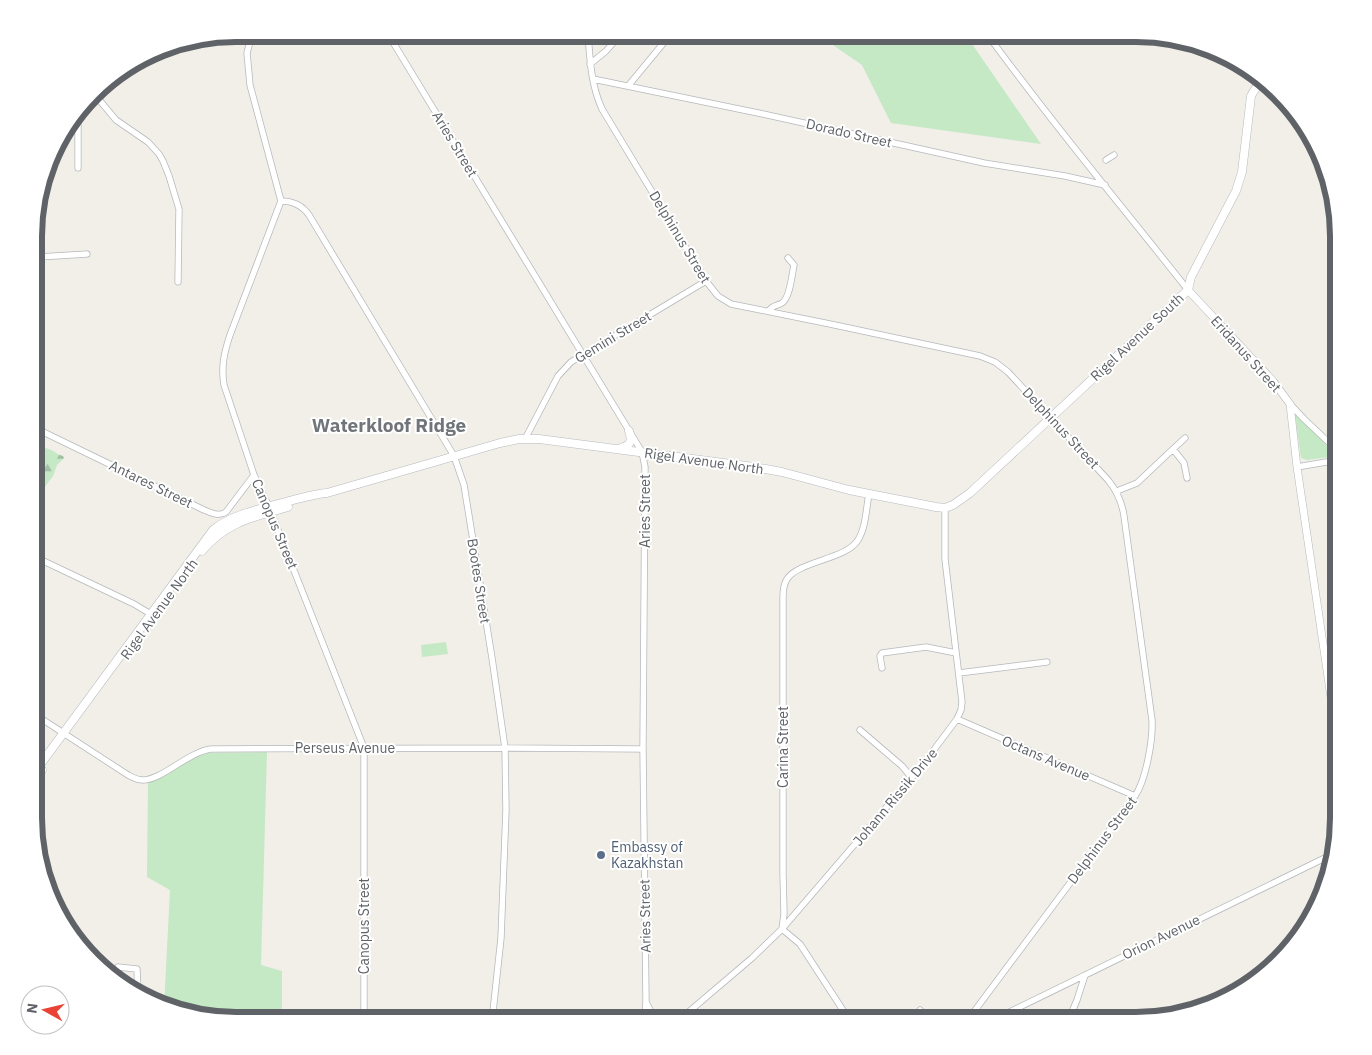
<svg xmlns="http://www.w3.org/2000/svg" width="1372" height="1055" font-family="'IBM Plex Sans',sans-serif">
<defs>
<pattern id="forest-firs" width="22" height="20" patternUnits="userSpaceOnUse" patternTransform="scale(1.25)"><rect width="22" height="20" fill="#c5e8c5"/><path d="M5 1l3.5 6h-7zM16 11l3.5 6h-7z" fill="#a3c0a4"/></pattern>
</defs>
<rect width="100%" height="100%" fill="#f1efe8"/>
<path fill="#c5e8c5" d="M817,34H945L970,41L1041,144L891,123L862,65Z
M1297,413L1327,446L1337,454L1336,456L1307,460L1301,458L1295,414Z
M446,642L448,654L422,657L421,645Z
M267,752L261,965L282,971V1021H224L164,1007L170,890L147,877L148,783L203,753Z"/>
<path fill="url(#forest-firs)" d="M41,448C52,447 53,453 63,456L64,458L57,465L53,476L44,488L37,485L36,480L44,472L43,464H35V451Z"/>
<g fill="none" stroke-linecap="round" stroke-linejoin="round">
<defs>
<path id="minor" d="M252,34L247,53L250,85L281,201L230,335C224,353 221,367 224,385L254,475L269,507L364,748V1021
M388,34L642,452L645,467L643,749L646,1000L645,1021
M588,34C590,60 591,85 602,109L706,281L718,296L731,304L830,324L980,356L995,362L1008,372L1108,480C1117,491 1122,502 1124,516L1152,720C1153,740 1146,780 1135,796L967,1021
M914,34L925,39L931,34
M987,34C1051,122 1121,205 1188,290
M590,64L606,51L621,34
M1249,71L1259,85
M593,79L763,114L984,163L1065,176L1105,185
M628,86L671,34
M96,93L101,102L116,120L148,142L159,154L163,161L169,176L179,209L178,282
M1106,160L1114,155
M78,168V114
M281,201C293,201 302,205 309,215L454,456L464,485L492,658L505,748L506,810L501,938L492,1021
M39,257L87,254
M35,295C38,282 45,264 35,253
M769,311C772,305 777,306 782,303C790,298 792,274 794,265L788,258
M1290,404L1304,419L1338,451
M35,428L204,510C212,513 219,517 226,512L254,475
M525,439L558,376L571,362L706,281
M1173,449L1185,438
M1297,467L1338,460
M1117,491L1137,483L1173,449L1184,463L1187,478
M35,557L134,604L154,616
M882,668L880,656L882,653L926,647L956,653
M959,673L1047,662
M34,714L128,775C132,777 137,780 143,780C162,780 188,752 211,749L505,748L643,749
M957,719L1135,796
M860,730L902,766L912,778
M118,967L137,969L138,993
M646,1002L652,1014L658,1021
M920,1010L926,1016L933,1019L973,1013
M678,1021L752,958L782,929L921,767L957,719L961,710L962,702L945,559V508
M850,1021L800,944L782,929L784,914L783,873V598C783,592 783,585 787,579C799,561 847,559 858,540C866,527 866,509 869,494
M991,1021L1333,854
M1068,1021L1077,1000L1085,975"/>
<path id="tertiary" d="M1188,290L1273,381L1290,404L1297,467L1338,745"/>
<path id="secondary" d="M619,449C630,445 633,443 629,431
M202,551C226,522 253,517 288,507
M34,773L213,530C232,514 265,508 289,501C302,498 314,494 327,493L500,443L519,439H539L754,467L782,472L849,490L936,507L945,508L953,505L970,493L1188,290L1191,277L1236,191L1242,172L1251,96C1255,88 1258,85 1266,82
M34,781L42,770"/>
</defs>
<use href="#minor" stroke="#b5b8bc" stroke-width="7"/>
<use href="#tertiary" stroke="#b5b8bc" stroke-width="8"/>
<use href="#secondary" stroke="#b6babf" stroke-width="9"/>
<use href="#minor" stroke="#fff" stroke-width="5.5"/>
<use href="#tertiary" stroke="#fff" stroke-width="7"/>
<use href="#secondary" stroke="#fff" stroke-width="8"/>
</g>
<circle fill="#5c6f8a" stroke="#fff" stroke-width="2" cx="601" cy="855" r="5"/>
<g text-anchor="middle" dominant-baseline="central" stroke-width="4" stroke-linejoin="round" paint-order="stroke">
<g font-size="14" fill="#5f6368" stroke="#fff">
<text transform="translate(849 133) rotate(13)">Dorado Street</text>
<text transform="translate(455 144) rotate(59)">Aries Street</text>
<text transform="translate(680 237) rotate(59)">Delphinus Street</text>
<text transform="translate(613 337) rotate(-31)">Gemini Street</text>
<text transform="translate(1137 337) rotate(-43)">Rigel Avenue South</text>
<text transform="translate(1246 354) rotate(48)">Eridanus Street</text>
<text transform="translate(1061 428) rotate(47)">Delphinus Street</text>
<text transform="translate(704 461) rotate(8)">Rigel Avenue North</text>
<text transform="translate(151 484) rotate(26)">Antares Street</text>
<text transform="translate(645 511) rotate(-90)">Aries Street</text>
<text transform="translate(275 524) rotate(67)">Canopus Street</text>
<text transform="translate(479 581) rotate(81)">Bootes Street</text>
<text transform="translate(159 609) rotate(-54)">Rigel Avenue North</text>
<text transform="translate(783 747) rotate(-90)">Carina Street</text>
<text x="345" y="748">Perseus Avenue</text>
<text transform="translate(1046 758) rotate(23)">Octans Avenue</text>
<text transform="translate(895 797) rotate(-50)">Johann Rissik Drive</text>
<text transform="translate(1102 840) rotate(-53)">Delphinus Street</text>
<text transform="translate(645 916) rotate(-91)">Aries Street</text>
<text transform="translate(364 926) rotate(-90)">Canopus Street</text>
<text transform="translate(1161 937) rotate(-26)">Orion Avenue</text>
</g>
<g font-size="14" fill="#4e5e75" stroke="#fff" text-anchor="start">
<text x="611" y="847">Embassy of<tspan x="611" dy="16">Kazakhstan</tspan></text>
</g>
<g font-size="19" font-weight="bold" fill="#70757a" stroke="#fff">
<text x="389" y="425">Waterkloof Ridge</text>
</g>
</g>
<path d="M0 0H1372V1055H0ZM236 42H1136A194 194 0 0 1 1330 236V818A194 194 0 0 1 1136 1012H236A194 194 0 0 1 42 818V236A194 194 0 0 1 236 42Z" fill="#fff" fill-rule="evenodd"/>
<path fill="none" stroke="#5f6368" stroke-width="6" d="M236 42H1136A194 194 0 0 1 1330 236V818A194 194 0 0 1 1136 1012H236A194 194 0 0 1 42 818V236A194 194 0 0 1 236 42Z"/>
<g transform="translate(45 1010) rotate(278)"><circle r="24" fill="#ffffff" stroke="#bfc1c3"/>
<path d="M0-4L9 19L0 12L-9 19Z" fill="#ea4335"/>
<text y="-8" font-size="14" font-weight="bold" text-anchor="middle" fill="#5f6368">N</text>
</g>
</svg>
